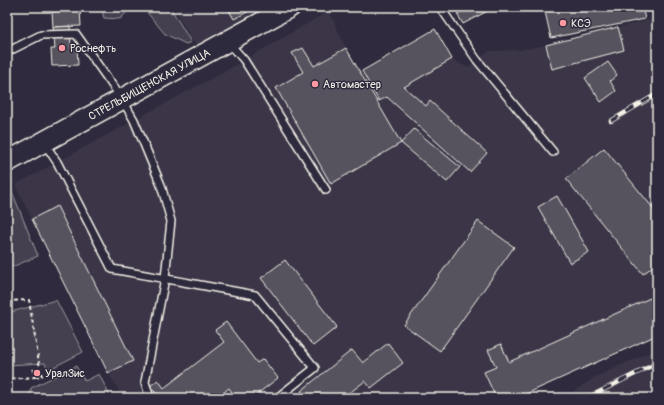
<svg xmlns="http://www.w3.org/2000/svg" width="664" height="405" font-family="Pangolin,sans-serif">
<rect width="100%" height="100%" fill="#2f2a3d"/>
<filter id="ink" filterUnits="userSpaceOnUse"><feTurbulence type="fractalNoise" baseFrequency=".025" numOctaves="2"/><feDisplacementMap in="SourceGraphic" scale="8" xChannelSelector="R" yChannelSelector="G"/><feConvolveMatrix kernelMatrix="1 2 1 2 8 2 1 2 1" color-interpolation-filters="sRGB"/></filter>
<g filter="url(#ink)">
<path fill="#3b3647" d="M173,7H270L196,46Z
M329,11L346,48L393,129L362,71L435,29L452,59L468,68L489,51L520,50L546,45L657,18V336L518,398H124L108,373L15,185L234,66Z
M657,349V398H564L595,377Z"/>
<path fill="#454050" stroke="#9c989c" d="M101,7H132L120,19L104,18Z
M137,7H170L191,42L186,44L165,34L145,10Z
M9,184L38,256L7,269V185Z
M56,300L83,352L48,370L45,363L7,365V313Z
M76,366L85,381L99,374L111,398H29L31,388Z"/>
<path fill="#56525f" stroke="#f4f1e8" d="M227,7H257L234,19Z
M470,7H495L463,24L457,14Z
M544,7H642L645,19L551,38Z
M80,10L81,26L53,27L52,12Z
M70,26L71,48H77L78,65L52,66L51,49H55L53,27Z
M618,27L624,50L552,69L546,45Z
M435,29L452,59L404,87L426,106L430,101L487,153L470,172L387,97L379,101L362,71Z
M303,48L314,66L346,48L401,143L331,184L276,88L303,72L292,53Z
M608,62L617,75L610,81L616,91L601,102L585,78Z
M414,129L460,167L447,182L401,143Z
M604,148L657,213V263L643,274L566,179Z
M557,196L589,252L570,263L538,207Z
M57,206L133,361L108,373L32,219Z
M478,221L514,247L440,351L404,325Z
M285,260L337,327L313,346L261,278Z
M650,298L657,313V335L517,398H496L484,372L496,367L488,350L501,344L509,362Z
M226,322L257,363L263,359L278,378L252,398H236L229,388L217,398H160L150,386L158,380L164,388L224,342L215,330Z
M388,343L403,363L371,388L365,381L343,398H306L301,391L352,350L363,363Z"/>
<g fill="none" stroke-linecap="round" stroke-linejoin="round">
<defs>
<path id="service" d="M440,7L477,60L553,152
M229,43L244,60L326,190
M7,52L41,35L76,34L122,99L134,120L161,185L171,221L165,278L145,382L150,398
M45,144L57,162L112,269L255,295L315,368L277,398"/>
<g id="secondary">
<path id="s1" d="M7,162L290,7"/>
</g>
</defs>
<use href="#service" stroke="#f4f1e8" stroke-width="10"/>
<use href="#secondary" stroke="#f4f1e8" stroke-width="23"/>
<path stroke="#f4f1e8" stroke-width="2" stroke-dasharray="4 3" stroke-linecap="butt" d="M7,301L29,300L40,369L33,370L35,377L7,379
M35,377L42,376L40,369"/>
<use href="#service" stroke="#2f2a3d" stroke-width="7"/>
<use href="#secondary" stroke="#2f2a3d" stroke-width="20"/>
<defs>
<path id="rail" d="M611,121L657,94
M587,398L657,363
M649,398L657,392"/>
</defs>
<use href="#rail" stroke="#f4f1e8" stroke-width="4.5"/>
<use href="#rail" stroke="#2f2a3d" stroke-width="3" stroke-dasharray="9" stroke-linecap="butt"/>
</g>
</g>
<g fill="#ff9aa2" stroke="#2f2a3d" stroke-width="1.5">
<circle cx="563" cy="23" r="4"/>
<circle cx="62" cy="48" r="4"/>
<circle cx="315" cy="84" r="4"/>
<circle cx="37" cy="373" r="4"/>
</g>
<g text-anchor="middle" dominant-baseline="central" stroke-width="3" stroke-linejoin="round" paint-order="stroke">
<g font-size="11" fill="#f4f1e8" stroke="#2f2a3d" text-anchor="start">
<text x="571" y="23">КСЭ</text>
<text x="70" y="48">Роснефть</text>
<text x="323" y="84">Автомастер</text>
<text x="45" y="373">УралЗис</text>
</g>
<g font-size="11" fill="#f4f1e8" stroke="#2f2a3d">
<text stroke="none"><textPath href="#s1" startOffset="162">СТРЕЛЬБИЩЕНСКАЯ УЛИЦА</textPath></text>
</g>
</g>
<rect width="664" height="405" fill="none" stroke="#2f2a3d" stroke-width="24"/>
<rect x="12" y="12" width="640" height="381" fill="none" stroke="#f4f1e8" stroke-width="1.5" filter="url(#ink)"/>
</svg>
